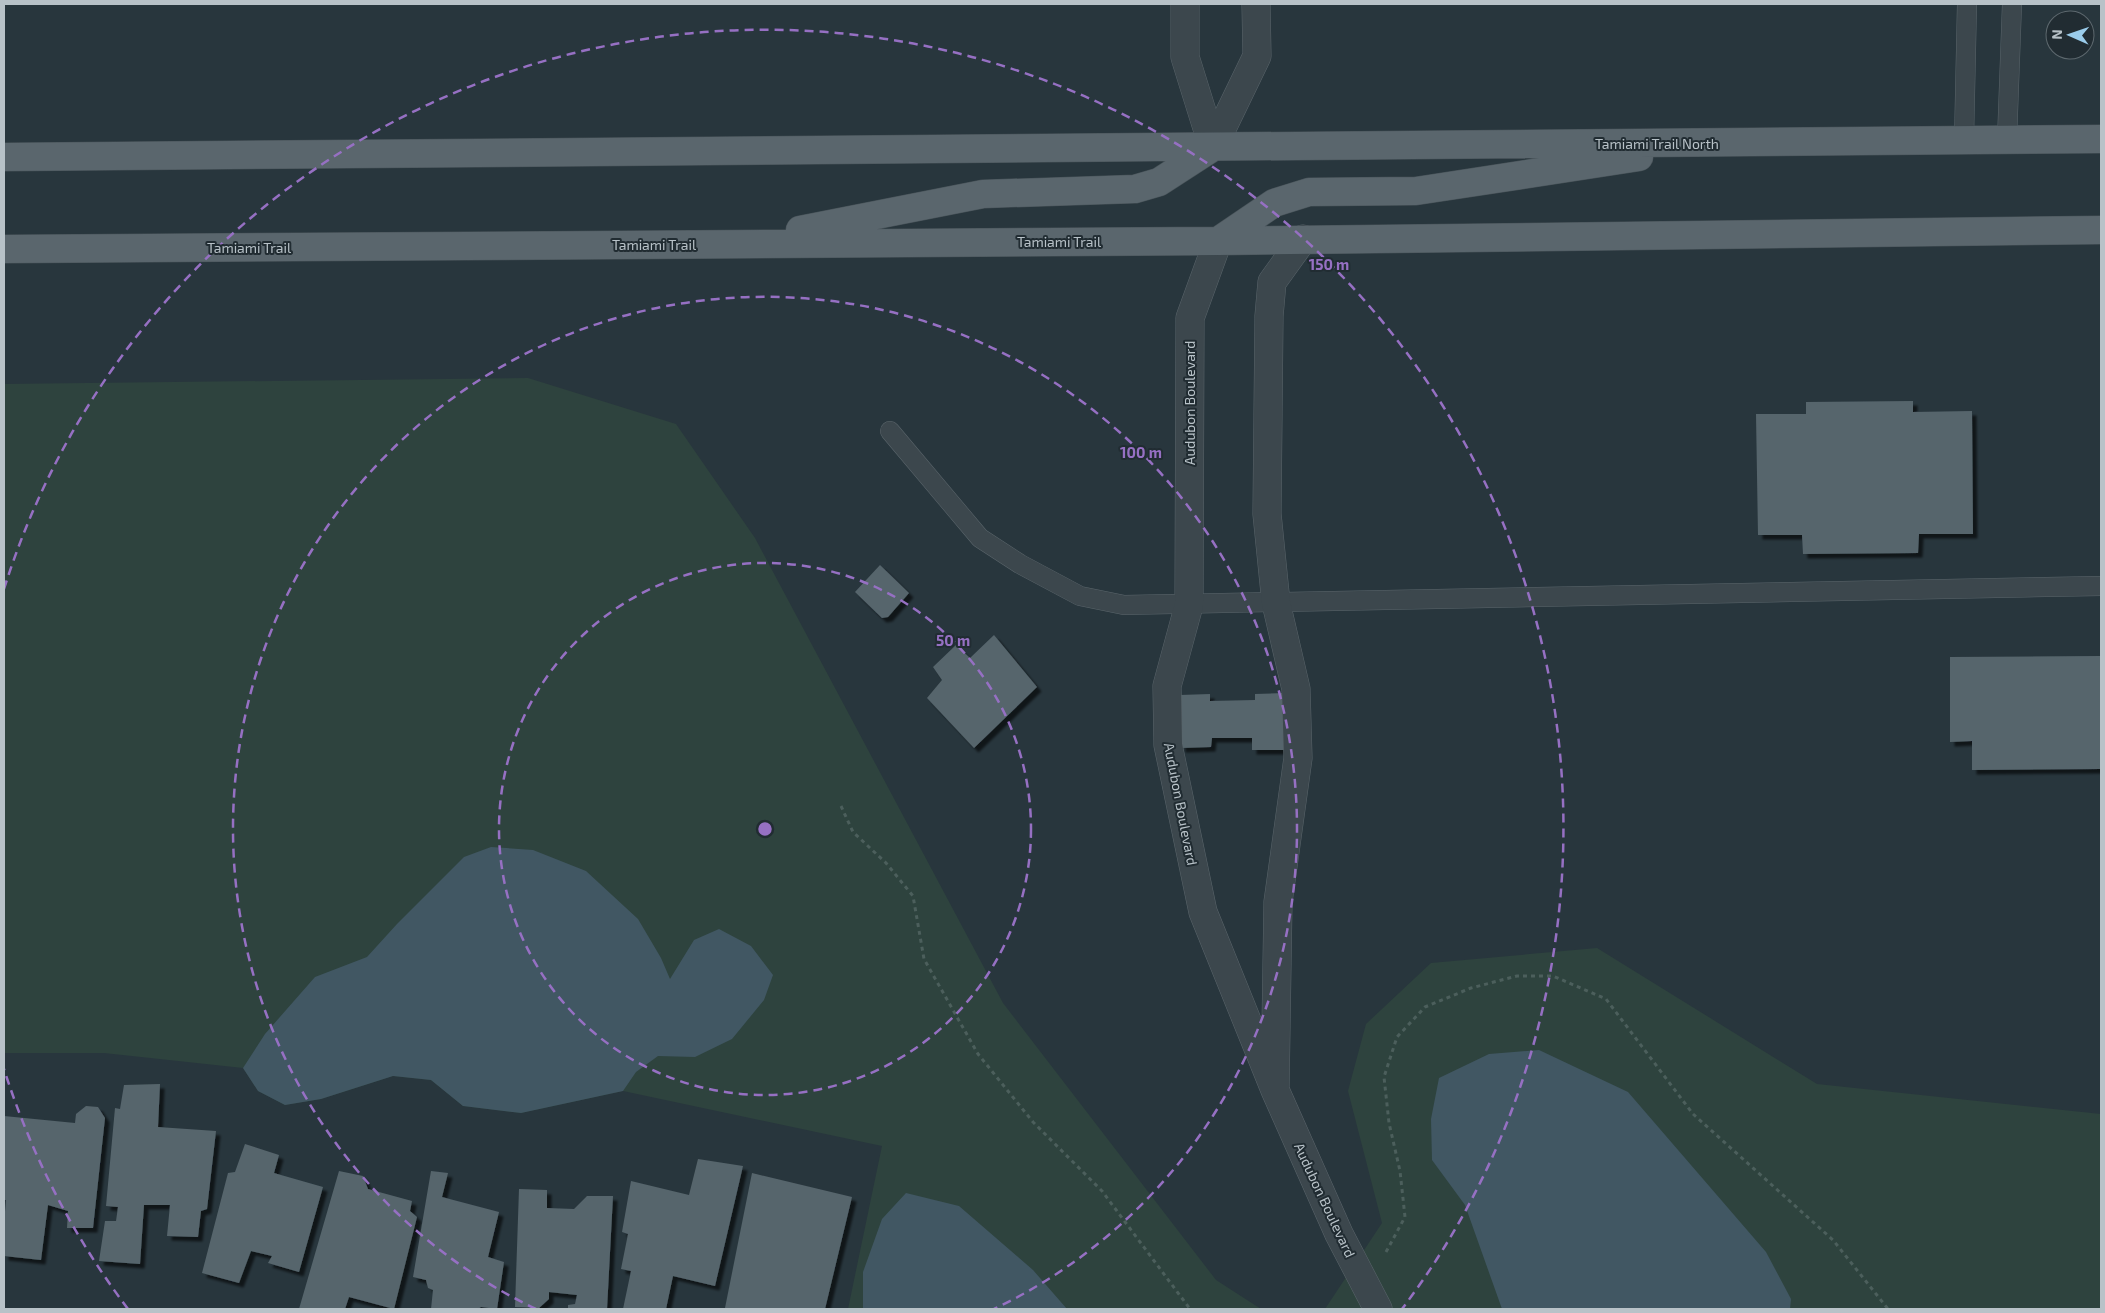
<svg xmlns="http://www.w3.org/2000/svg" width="2105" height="1313" font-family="'Exo 2',sans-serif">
<defs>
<filter id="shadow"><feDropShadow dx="4.5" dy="4.5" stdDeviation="1" flood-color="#0009"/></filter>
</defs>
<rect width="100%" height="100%" fill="#28363d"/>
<path fill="#2e433e" d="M528,378L676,424L755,538L1003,1003L1216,1280L1261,1309H848L882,1146L623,1091L521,1113L463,1106L431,1080L393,1076L321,1099L285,1105L258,1091L243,1068L104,1053H4V384Z
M1597,948L1817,1084L2101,1114V1309H1325L1382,1223L1348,1091L1366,1024L1431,963Z"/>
<path fill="#415763" d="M491,847L533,850L586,871L638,919L661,958L670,979L694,940L719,929L751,946L773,975L764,1000L732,1039L695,1057L658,1056L636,1072L623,1091L521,1113L463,1106L431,1080L393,1076L321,1099L285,1105L258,1091L243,1068L265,1034L315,977L367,957L397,924L464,857Z
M1539,1050L1628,1092L1766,1252L1791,1299L1790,1309H1502L1465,1205L1432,1160L1431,1119L1439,1078L1489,1054Z
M906,1193L959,1206L1033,1270L1067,1309H863V1272L882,1219Z"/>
<path fill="#56656c" filter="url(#shadow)" d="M1913,401V412L1972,411L1973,534H1919L1918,553L1803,554L1802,535H1758L1756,414H1806V402Z
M880,565L909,593L888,617L882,618L855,592Z
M994,635L1037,687L974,748L927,698L942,680L933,667L956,645L970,658Z
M2101,656V769L1972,770V741L1950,742V657Z
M1285,693L1286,750H1252V738H1212L1211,747L1181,748L1180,695L1210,694V701L1255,700V694Z
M160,1084L158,1127L216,1131L207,1209L201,1211L198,1237L167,1236L170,1205H144L140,1264L99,1261L105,1221H116L118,1207L106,1206L115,1108L120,1109L124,1085Z
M86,1106L98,1107L105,1118L93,1228H67L68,1211L48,1205L41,1260L4,1256V1223L6,1200H4V1116L75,1123L76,1114Z
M245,1144L279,1155L274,1173L323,1187L299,1272L268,1263L272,1256L251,1251L239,1283L202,1273L228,1173L235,1172Z
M698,1159L743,1166L715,1286L673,1276L666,1309H623L631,1271L621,1269L628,1234L622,1232L631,1181L689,1195Z
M339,1171L363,1176L368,1189L412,1201L410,1211L417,1217L394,1309L349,1297L345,1309H299Z
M431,1171L448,1173L442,1197L499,1212L488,1257L504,1262L497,1309L481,1307L478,1309H431L433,1290L428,1288L426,1280L413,1277Z
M752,1173L852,1197L825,1309L725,1308Z
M519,1189L547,1190V1208L574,1209L587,1196H613L607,1309H568V1305L575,1304L577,1295L549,1292V1299L539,1308L515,1307Z"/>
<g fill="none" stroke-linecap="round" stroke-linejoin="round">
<defs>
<path id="service" d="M1964,140L1967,4
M2007,140L2012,4
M890,431L980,538L1020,564L1080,596L1124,605L2101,586"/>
<path id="minor" d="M1185,4V57L1213,147
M1213,147L1257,56L1256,4
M1218,241L1190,318L1189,605L1167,686L1168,745L1203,912L1275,1090L1278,902L1298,758L1296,689L1276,603L1267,514L1269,316L1272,282L1303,239
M1275,1090L1339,1234L1378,1309"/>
<path id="primary" d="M4,157L2101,139
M800,230L983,194L1135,189L1159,182L1213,147
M1218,241L1274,203L1309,192L1416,191L1639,157
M4,249L1218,241L2101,230"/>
</defs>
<use href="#service" stroke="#5a656b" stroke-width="20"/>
<use href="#minor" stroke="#5a656b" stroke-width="29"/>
<use href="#primary" stroke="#485359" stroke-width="29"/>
<path stroke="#4c5f5c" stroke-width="3" stroke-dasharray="4 4" stroke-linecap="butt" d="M841,806L853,832L886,863L913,896L924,959L978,1054L1033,1122L1102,1191L1190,1309
M1386,1252L1405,1217L1400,1171L1389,1123L1384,1077L1397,1037L1425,1007L1471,988L1517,976H1553L1606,999L1693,1114L1833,1240L1888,1309"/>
<use href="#service" stroke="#3c474d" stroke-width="19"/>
<use href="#minor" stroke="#3c474d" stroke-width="28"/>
<use href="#primary" stroke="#5a666d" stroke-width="28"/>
</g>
<g fill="none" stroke="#9670c3" stroke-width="2.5" stroke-dasharray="9 6">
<circle cx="765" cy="829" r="266"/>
<path d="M536 1309A532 532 0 1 1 994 1309"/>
<path d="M128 1309A798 798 0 0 1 4 1069M4 589A798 798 0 1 1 1402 1309"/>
</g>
<g text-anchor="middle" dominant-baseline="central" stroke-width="4" stroke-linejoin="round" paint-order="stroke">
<g font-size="14" fill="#b8c2c8" stroke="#212c32">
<text x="1657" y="143">Tamiami Trail North</text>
<text x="1059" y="241">Tamiami Trail</text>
<text x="654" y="244">Tamiami Trail</text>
<text x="249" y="247">Tamiami Trail</text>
<text transform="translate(1189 403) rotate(-90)">Audubon Boulevard</text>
<text transform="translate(1181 804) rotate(79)">Audubon Boulevard</text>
<text transform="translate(1325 1200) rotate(65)">Audubon Boulevard</text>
</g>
</g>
<circle cx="765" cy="829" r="8" fill="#9670c3" stroke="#212c32" stroke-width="2.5"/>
<g font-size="15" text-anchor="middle" font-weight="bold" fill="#9670c3" stroke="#212c32" stroke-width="4" stroke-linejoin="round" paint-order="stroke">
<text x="1329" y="270">150 m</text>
<text x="1141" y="458">100 m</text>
<text x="953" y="646">50 m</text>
</g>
<rect width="2105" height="1313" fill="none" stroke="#b8c2c8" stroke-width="10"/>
<g transform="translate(2070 35) rotate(272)"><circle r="24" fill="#212c32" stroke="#5d686e"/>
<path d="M0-4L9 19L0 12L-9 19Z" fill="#9acceb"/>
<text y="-8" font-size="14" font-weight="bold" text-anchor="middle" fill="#b8c2c8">N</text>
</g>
</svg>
